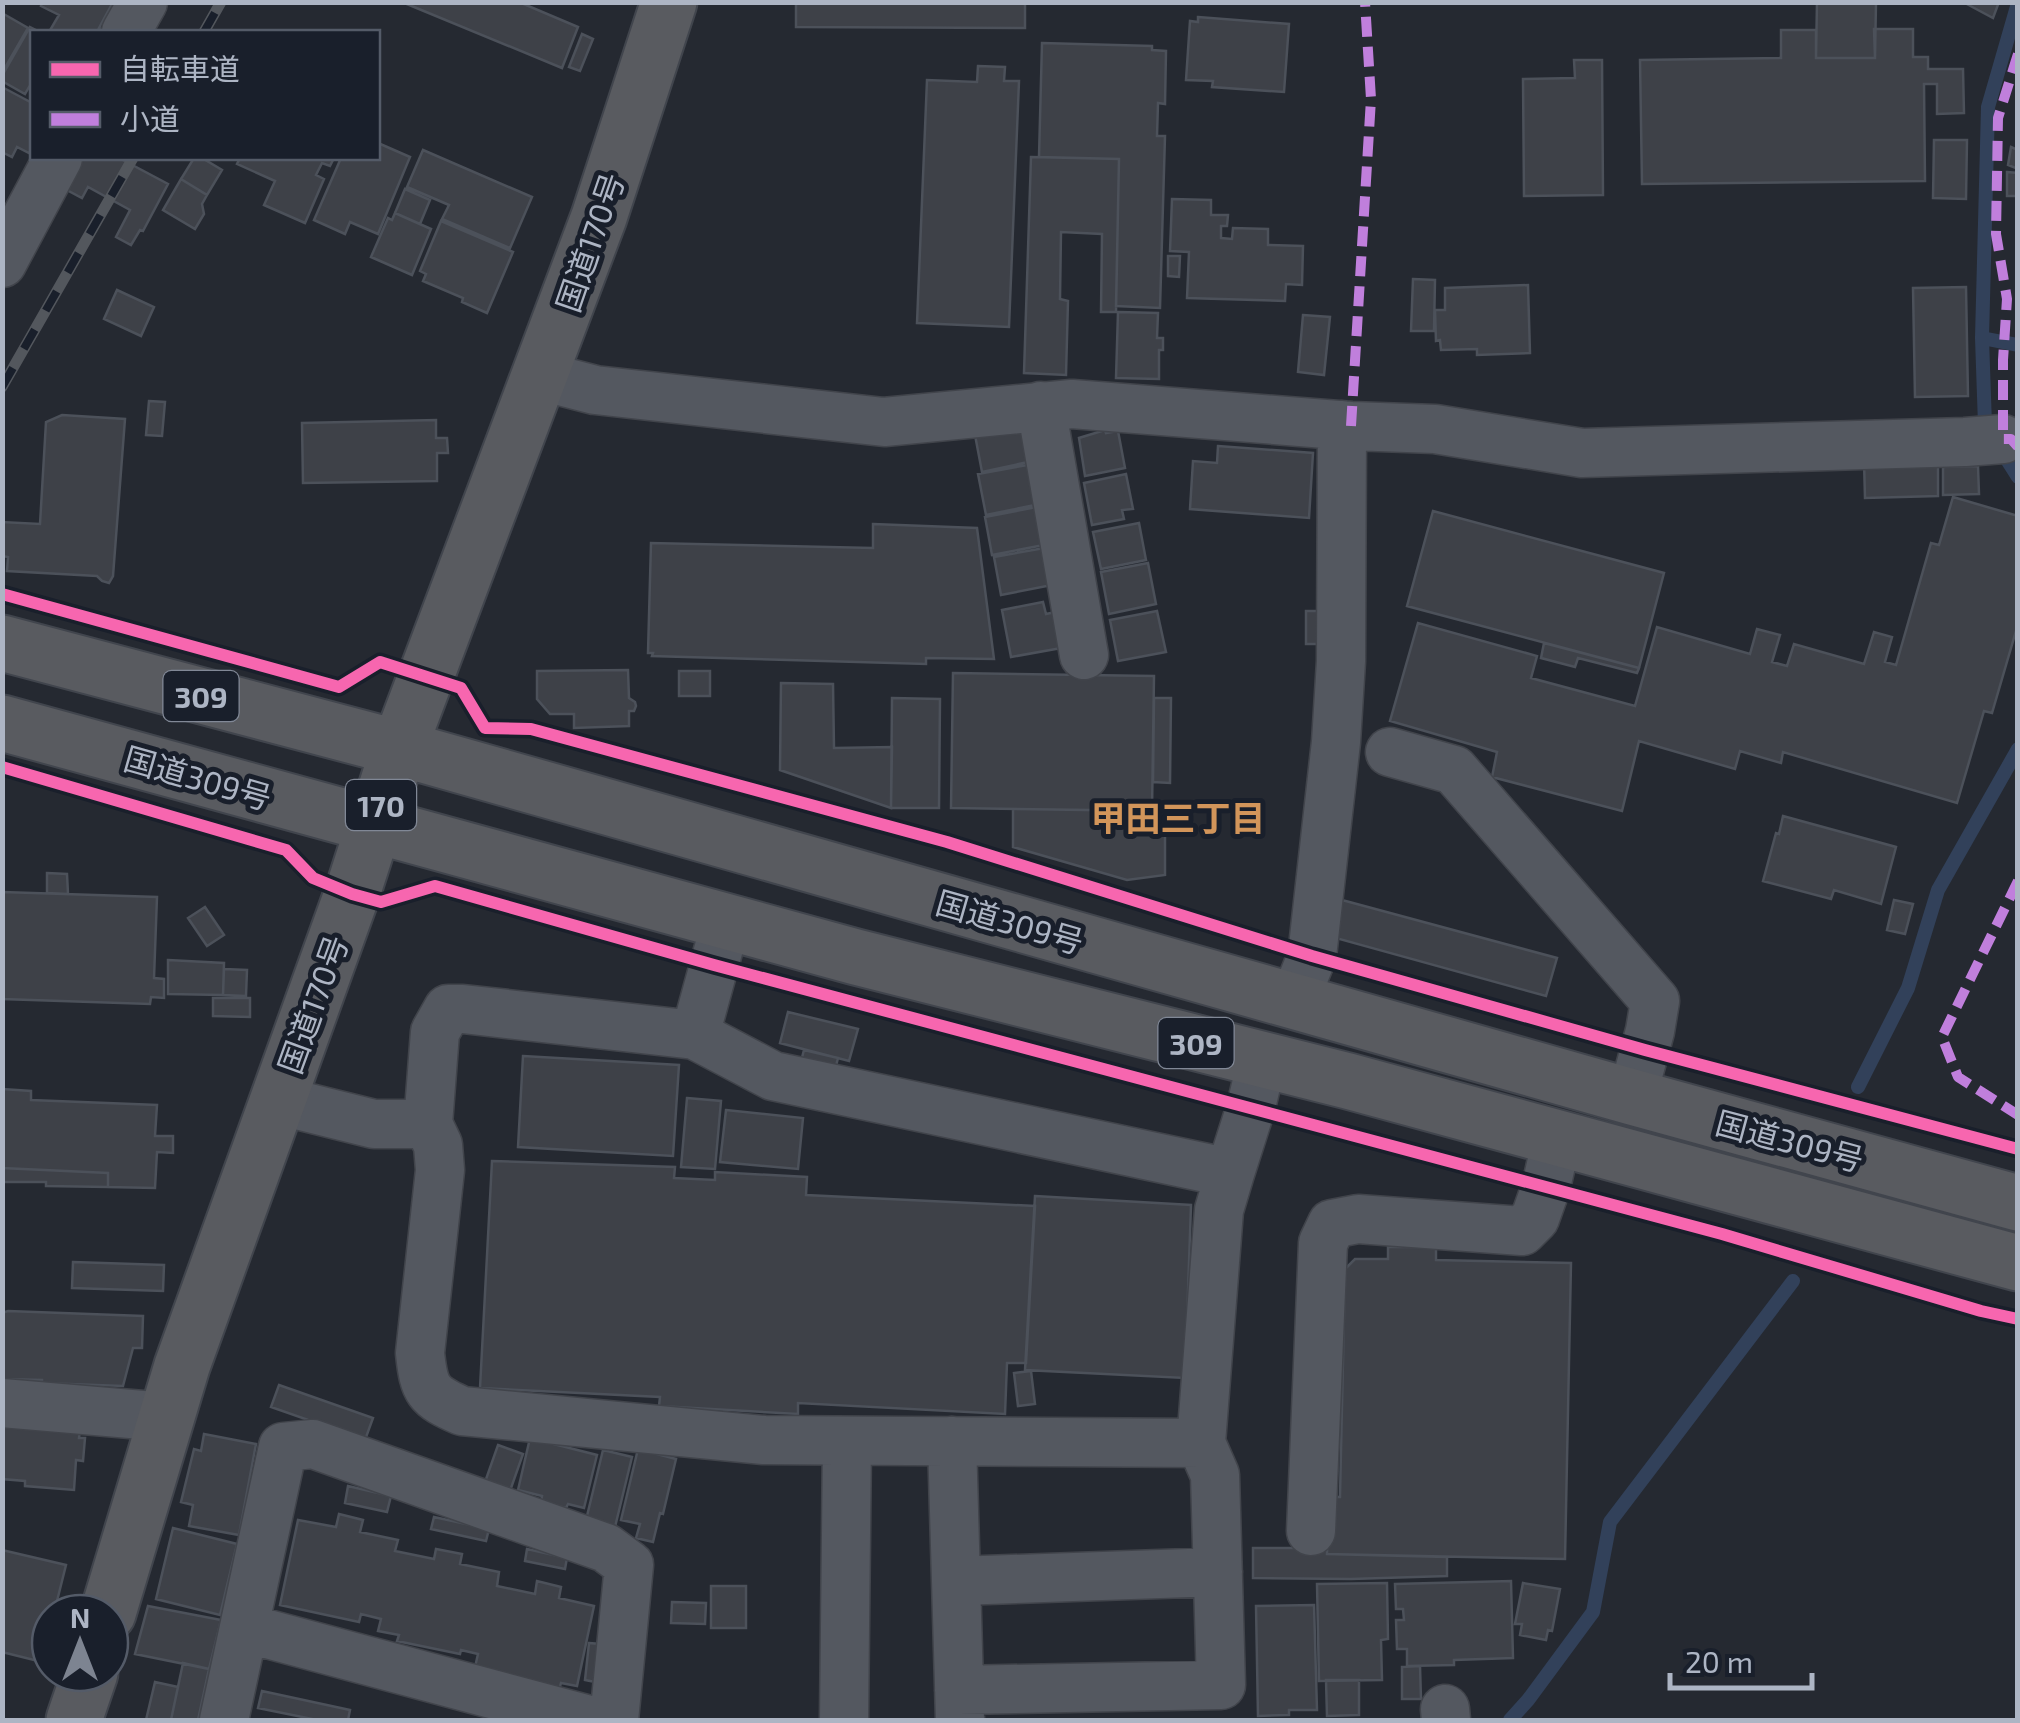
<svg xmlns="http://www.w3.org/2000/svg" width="2020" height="1723" font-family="'Exo 2','Noto Sans JP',sans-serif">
<rect width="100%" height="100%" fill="#252931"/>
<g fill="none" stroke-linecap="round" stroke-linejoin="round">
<path stroke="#32415a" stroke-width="14" d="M2018,3L1988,107L1982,338L1985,425L2018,477
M1982,338L2018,345
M1858,1087L1908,988L1938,890L2018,749
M1510,1720L1528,1700L1593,1612L1610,1522L1793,1281"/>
</g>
<path fill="#3e4148" stroke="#4c515a" stroke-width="2.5" d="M43,2H113L99,28L102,29L101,32H49L59,15L41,6Z
M402,2H519L578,27L562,68Z
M796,2H1025V28L796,27Z
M1817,2H1876L1875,58H1816Z
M1963,2H1999L1993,18Z
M2,13L28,28L2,73Z
M1198,17L1289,24L1284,92L1212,87L1213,81L1186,80L1190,21L1198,22Z
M30,27L40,32H32V89L29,87L25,94L2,81V76Z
M1874,29H1913V57H1928V69H1963L1964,113L1937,114V84H1924L1925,181L1642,184L1640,60L1781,58V30H1816V58H1875Z
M582,34L593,39L580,71L569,67Z
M1042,43L1152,46V50L1166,51L1165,104L1158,103L1157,136H1165L1160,308L1116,306L1119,159L1039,157Z
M1574,60H1602L1603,195L1524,196L1523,79L1575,78Z
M978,66L1005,67L1004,81H1019L1009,327L917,323L927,80L977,82Z
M2,87L32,103V147L29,153L17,147L12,157L2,152Z
M1934,140H1967L1966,199L1933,198Z
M378,143L410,157L378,234L350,222L345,234L314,220L341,158H378Z
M2011,147L2018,150V169L2008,165Z
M423,150L532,197L510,248L442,219L449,205L407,187Z
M1031,157L1119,159L1116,312H1101L1102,234L1061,232L1060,299L1068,301L1066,375L1024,373Z
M82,158H119L168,184L143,231L140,230L131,245L116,237L130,210L88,187L82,198L65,189Z
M194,158H202L222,170L207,195L181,179Z
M240,158H334L330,166L322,163L316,175L324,179L305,223L264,205L275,181L237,164Z
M2007,172L2018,173V196H2007Z
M181,179L207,195L202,204L204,214L195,229L163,210Z
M405,189L430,200L420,224L395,213Z
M1172,199L1211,200V215H1228L1227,226H1221V238L1232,239L1233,228L1268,229V245L1303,246L1302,285L1286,284L1285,301L1187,298L1189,252L1170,251Z
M395,213L431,229L412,275L371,257L388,218L392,220Z
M441,221L513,252L487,313L462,302L463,298L423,281L426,274L420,271Z
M1168,256H1180L1179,277L1168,276Z
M1413,279L1435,280L1434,331H1411Z
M1528,285L1530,353L1477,355V349L1441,350L1440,340L1436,341L1435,310H1445V288Z
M1966,287L1968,396L1915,397L1913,288Z
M117,290L154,307L141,336L104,319Z
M1118,312L1158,313L1157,338H1163V350H1159V379L1116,378Z
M1303,315L1330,317L1324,375L1298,372Z
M149,401L165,402L162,436L146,435Z
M62,415L125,419L113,576L109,583L102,581L97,576L7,571L8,557L2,556V522L40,524L46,422Z
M436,420V438H447L448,453H437V481L303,483L302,423Z
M1022,426L1028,462L982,472L975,435Z
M1105,430L1106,433L1118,431L1125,468L1085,476L1079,438Z
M1218,446L1313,453L1309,518L1190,509L1193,461L1217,463Z
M1938,460V496L1865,498L1864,461Z
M1033,464L1040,504L986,515L978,474Z
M1978,466L1979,494L1943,495V467Z
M1126,474L1133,509L1122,510L1124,519L1092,525L1084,483Z
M1953,497L2018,516V624L1992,713L1984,711L1957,803L1783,752L1781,763L1740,751L1735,769L1639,741L1622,811L1492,777L1497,752L1390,721L1418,623L1537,656L1531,678L1635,706L1657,627L1750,654L1757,629L1780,635L1772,662L1787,666L1794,644L1864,664L1874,632L1892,637L1885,662L1896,665L1931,543L1939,545Z
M1042,506L1049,544L992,555L985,517Z
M1433,511L1664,573L1639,668L1407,606Z
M1139,523L1146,560L1101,569L1093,532Z
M873,524L977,528L994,659L926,658V664L652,656L653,653H648L651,543L873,548Z
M1050,547L1057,584L1001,595L994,557Z
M1148,563L1156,604L1109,614L1101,572Z
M1043,602L1046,614L1060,611L1067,647L1011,657L1002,610Z
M1157,611L1166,652L1118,661L1110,620Z
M1306,611H1322V644H1306Z
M1544,643L1639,668L1637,673L1578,658L1575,667L1541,658Z
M628,670L629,698L635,702L636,706L634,711H629V726L574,728V714H550L537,699V671Z
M679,671H710V696H679Z
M953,673L1154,676L1152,811L951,808Z
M781,683L833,684L834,748L892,747L891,808L780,770Z
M892,698L940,699L939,808H891Z
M1154,698H1171L1170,783L1153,782Z
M1013,809L1165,811V875L1127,880L1013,847Z
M1783,816L1896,847L1881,904L1834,890L1831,899L1763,881L1776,833L1779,834Z
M47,873L67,874L68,894L47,893Z
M2,892L157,897L154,978L164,979V998L151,997L150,1004L2,999Z
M1342,900L1557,958L1546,996L1332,937Z
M1894,900L1913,904L1905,934L1887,930Z
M205,907L224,935L207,946L188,918Z
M168,960L224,963L223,995L168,994Z
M224,969L247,970L246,996L223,995Z
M213,998H250V1017L213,1016Z
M788,1012L858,1029L849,1061L780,1043Z
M804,1050L838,1058L834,1074L800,1065Z
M523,1056L679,1065L673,1156L518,1147Z
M2,1089L31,1091V1100L157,1105L155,1136H173V1153L157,1152L155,1188L108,1187V1173L2,1168Z
M687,1098L721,1101L715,1169L681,1167Z
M726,1110L803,1118L798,1169L720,1162Z
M492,1161L675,1167L674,1178L715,1180V1172L807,1177L806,1195L1035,1206L1026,1363H1007L1005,1414L798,1403V1414L659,1406L660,1397L480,1388Z
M2,1168L108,1173V1187L46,1186V1182H2Z
M1035,1196L1191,1205L1185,1378L1025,1370Z
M1388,1247H1436V1260L1571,1263L1565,1559L1327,1554L1328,1497H1340L1345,1269L1355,1259H1388Z
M73,1262L164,1265L163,1291L72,1288Z
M8,1311L143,1316L142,1348H133L123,1386L42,1383V1380L2,1379V1313Z
M1031,1371L1035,1404L1018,1406L1014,1373Z
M279,1385L373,1418L365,1440L271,1407Z
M81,1423L79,1438H85L83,1461L76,1460L74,1490L25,1486V1481L2,1479V1425Z
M204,1434L256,1444L239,1535L189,1526L193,1505L181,1502L194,1449L201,1451Z
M530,1438L597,1455L584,1508L568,1504L566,1508L541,1502L542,1496L518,1490Z
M498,1445L523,1454L510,1491L485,1482Z
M638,1449L676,1459L663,1514L660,1513L653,1542L636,1538L640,1524L621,1520Z
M603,1450L632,1457L615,1527L586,1520Z
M348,1486L391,1496L387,1512L345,1503Z
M339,1514L363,1520L360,1532L398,1540L395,1551L434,1559L436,1549L462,1554L460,1564L499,1572L497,1586L535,1594L537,1581L561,1587L559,1598L594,1606L577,1686L561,1683L559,1690L475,1667L478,1654L461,1650L460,1654L397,1641L399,1635L378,1631L381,1619L361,1614L359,1622L280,1605L298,1520L336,1527Z
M434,1517L489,1529L486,1541L431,1529Z
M173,1528L237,1544L220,1615L156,1599Z
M1253,1548H1327V1554L1447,1557V1576L1351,1579L1253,1578Z
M527,1549L567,1558L565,1569L525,1561Z
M2,1550L66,1565L54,1613H50V1629L42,1662L2,1652Z
M1511,1581L1513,1658L1454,1660V1665L1407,1666V1649H1397L1396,1620H1404L1403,1609H1396L1395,1584Z
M1387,1583L1388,1639L1381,1640L1382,1680L1319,1681L1317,1584Z
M1523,1583L1560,1589L1552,1631L1548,1630L1546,1640L1520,1635L1522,1624H1515Z
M711,1586H746V1628H711Z
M672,1602L706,1603L705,1624L671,1623Z
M1314,1605L1317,1710H1289V1715L1258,1716L1256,1606Z
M148,1606L221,1620L209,1669L135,1654Z
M589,1643L600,1644L595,1682L585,1680Z
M183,1663L209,1669L198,1720H171Z
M1420,1666L1421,1699H1402V1667Z
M1326,1680H1359V1715L1327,1716Z
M155,1682L178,1687L171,1720H146Z
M262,1691L350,1710L348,1720H317L258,1708Z"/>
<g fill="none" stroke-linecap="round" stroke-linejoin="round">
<defs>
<path id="minor" d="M126,32L143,2
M2,263L58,158
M541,376L595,390L884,422L1072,404L1351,426L1435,429L1582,453L1965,442L2003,439
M1041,406L1084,655
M1390,752L1454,770L1655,1001L1650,1031L1632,1097
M1294,1001L1312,956L1336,742L1341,661L1342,425
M695,1035L773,1076L1230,1173L1251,1107L1262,1060
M277,1100L374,1124H428L435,1032L448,1009H463L695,1035L726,922
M428,1124L438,1145L440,1170L420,1353C424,1391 428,1396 462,1411L764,1440L1201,1443L1219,1210L1230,1173
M2,1403L166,1417
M952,1441L960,1720
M1311,1531L1323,1243L1332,1224L1358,1219L1522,1231L1535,1218L1546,1187L1557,1138
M956,1581L1218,1572
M245,1628L589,1720
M959,1690L1221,1685L1215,1475L1201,1443
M1445,1709L1446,1720
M224,1720L283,1447L313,1444L606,1548L629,1565L614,1720
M844,1720L847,1441"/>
<path id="highway" d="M2,643L399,748L1632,1097L2018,1203
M2,723L856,957L1348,1081L2018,1263
M108,1613L182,1366L352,894L399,748L599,217L669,2
M74,1720L90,1673"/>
</defs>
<use href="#minor" stroke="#41444b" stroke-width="51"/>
<use href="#highway" stroke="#41454d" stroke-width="59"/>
<use href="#minor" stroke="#545860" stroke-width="48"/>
<use href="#highway" stroke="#595b60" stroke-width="55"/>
<defs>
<path id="rail" d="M204,32L221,2
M2,387L133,158"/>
</defs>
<use href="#rail" stroke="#53575d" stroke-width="11"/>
<use href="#rail" stroke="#191f2b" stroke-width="8" stroke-dasharray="22" stroke-linecap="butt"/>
<path stroke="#c07fdc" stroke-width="10" stroke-dasharray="20 10" stroke-linecap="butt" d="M2018,54L1998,118L1996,234L2007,299L2003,360V439H2011L2018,447
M1351,426L1371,99L1365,2
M2018,881L1942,1037L1958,1077L2018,1115"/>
<defs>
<path id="cycleway" d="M2,594L339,687L380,662L461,688L485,728L531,729L947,842L1312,956L1645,1050L2018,1149
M2,767L286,850L313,878L352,894L381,902L435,886L714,965L1722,1234L1981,1311L2018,1319"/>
</defs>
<use href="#cycleway" stroke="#191f2b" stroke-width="19"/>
<use href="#cycleway" stroke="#f766af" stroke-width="12"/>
</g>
<g text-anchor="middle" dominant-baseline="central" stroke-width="10" stroke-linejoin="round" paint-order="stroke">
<g fill="#191f2b" stroke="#818896" stroke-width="2.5">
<rect x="163.5" y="671" width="75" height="50" rx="8"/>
<rect x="346" y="780" width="70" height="50" rx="8"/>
<rect x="1158.5" y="1018" width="75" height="50" rx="8"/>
</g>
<g font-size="30" font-weight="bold" fill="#adb5c4">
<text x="201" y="696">309</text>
<text x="381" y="805">170</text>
<text x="1196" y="1043">309</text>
</g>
<g font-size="32" fill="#adb5c4" stroke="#191f2b">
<text transform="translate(589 242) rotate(-71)">国道170号</text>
<text transform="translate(198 777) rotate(16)">国道309号</text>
<text transform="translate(1010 921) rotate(16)">国道309号</text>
<text transform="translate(312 1004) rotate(-70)">国道170号</text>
<text transform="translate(1790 1140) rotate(15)">国道309号</text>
</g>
<g font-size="35" font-weight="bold" fill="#d2955a" stroke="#191f2b">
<text x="1178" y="817">甲田三丁目</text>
</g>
</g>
<rect width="2020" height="1723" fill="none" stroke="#adb5c4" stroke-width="10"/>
<rect x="30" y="30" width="350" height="130" fill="#191f2b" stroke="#545b68" stroke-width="2.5"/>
<rect x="50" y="62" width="50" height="15" fill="#f766af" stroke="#545b68" stroke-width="2.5"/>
<text x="120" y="80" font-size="30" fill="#adb5c4">自転車道</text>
<rect x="50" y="112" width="50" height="15" fill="#c07fdc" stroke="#545b68" stroke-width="2.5"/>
<text x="120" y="130" font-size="30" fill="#adb5c4">小道</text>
<g transform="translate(80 1643)"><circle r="48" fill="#191f2b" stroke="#545b68" stroke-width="2.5"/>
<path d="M0-8L18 38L0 25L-18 38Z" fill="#7d8491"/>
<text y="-15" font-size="28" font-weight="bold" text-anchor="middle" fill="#adb5c4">N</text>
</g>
<path d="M1670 1673v15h142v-15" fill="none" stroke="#adb5c4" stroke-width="5"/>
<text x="1685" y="1673" font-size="30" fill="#adb5c4" stroke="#191f2b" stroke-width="8" paint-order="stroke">20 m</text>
</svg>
